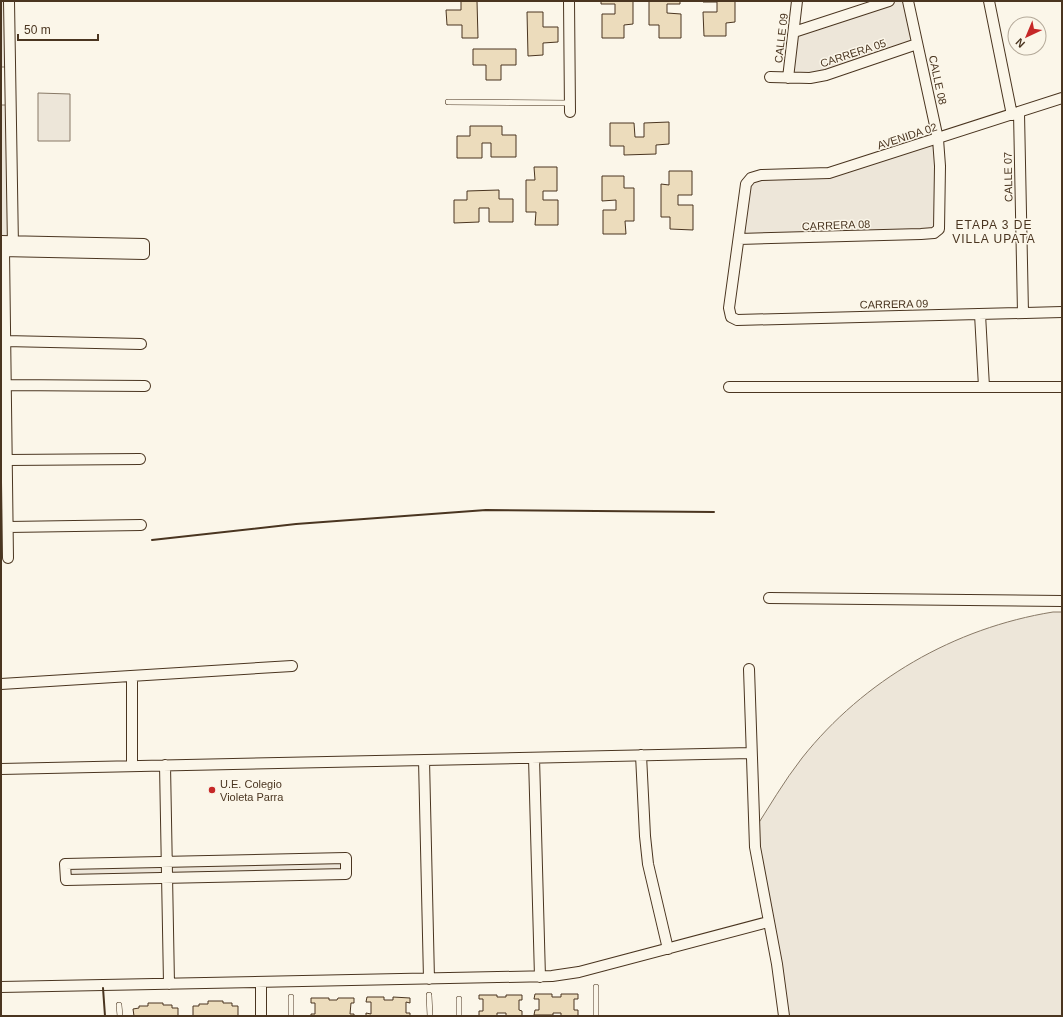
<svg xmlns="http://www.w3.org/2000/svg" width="1063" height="1017" font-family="Arial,sans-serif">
<rect width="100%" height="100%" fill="#fbf6e9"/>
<path fill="#ede6d9" stroke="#887966" d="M1,1H9L11,67H1Z
M889,1H908L917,44L842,70L788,78L794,32Z
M38,93L70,94V141H38Z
M1,105H12L13,241H1Z
M938,139L939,229L739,239L748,180L801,175Z
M1053,612H1062V1016H784L753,832C769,807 784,781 802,758C864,680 954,628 1053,612Z
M346,858V874L66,880L65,864Z"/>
<path fill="#ecdcbc" stroke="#4a3520" d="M461,1H477L478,38H462V25H447L446,10H461Z
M601,1H633V24L624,25V38H602V14H615V4H601Z
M649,1H680V4H667V13L681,14V38H659V25H649Z
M703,1H735V22L726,23V36H704L703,12H717V2H703Z
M527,12H543V27H558V42L543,43V55L528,56Z
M473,49H516V65H501V80H486V65H473Z
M669,122V144L656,145V154L624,155V146H610V123H634L635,137H644V123Z
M470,126H502V135H516V157H491V143H482V158H457V136H470Z
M534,167H557V191H543V200H558V225H535L536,212H526V180H535Z
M669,171H692V195H678V205H693V230L670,229V217H661V184L669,185Z
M602,176H624V188H634V221H625L626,234H603V210H616V200L602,201Z
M499,190V199H513V222H489V208H479V222L454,223V200H467V191Z
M535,994H552V997H561V994H578V999H574V1010H578V1016H561V1013H553V1015H534L535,1010H539V999H534Z
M479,995H497V997H506V995H522V1000H519V1010L522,1011V1016H506V1013H497V1016H479V1011H483V999H479Z
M367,997H384V1000H393V997L410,998V1003L406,1002V1013H410V1016H366V1013L371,1014V1002H366Z
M311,998H329V1000H337L338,998H354V1003H351L350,1014H354V1016H311V1014H315V1003H311Z
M208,1001H223V1003H232V1006H238V1016H193V1006H199V1004H208Z
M148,1003H163V1005H172V1008H178V1016H134L133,1009L139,1008V1006H148Z"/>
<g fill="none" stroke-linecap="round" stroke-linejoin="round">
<defs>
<path id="lane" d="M448,102L570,103
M596,987V1016
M429,995L430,1016
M291,997V1016
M459,999V1016
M119,1005L120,1016"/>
<path id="street" d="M9,1L13,247
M569,1L570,112
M989,1L1012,115
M794,32L889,1
M770,77L810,78L826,75L917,44
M788,78L797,1
M1062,98L829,173L761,175L751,178L746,184L729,308L731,317L737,320L1062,312
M1019,113L1023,313
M739,239L921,234L934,233L939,229L940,166L938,139L908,1
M1,241L144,244V254L1,251
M4,251L8,558
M980,314L984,387
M5,341L141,344
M6,385L145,386
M729,387H1062
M7,460L140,459
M8,527L141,525
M769,598L1062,601
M749,669L755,847L777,964L784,1016
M132,676V766
M1,684L292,666
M641,755L645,836L648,864L668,949
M534,758L540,977
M424,760L429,979
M165,765L169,984
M1,769L751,753
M346,858V874L66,880L65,864Z
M261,982V1016
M1,987L552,976L579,972L768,922"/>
</defs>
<use href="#lane" stroke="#4a3520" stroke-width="6"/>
<use href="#street" stroke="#4a3520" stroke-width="12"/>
<use href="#lane" stroke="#fbf6e9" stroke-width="5"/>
<use href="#street" stroke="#fbf6e9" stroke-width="10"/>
<path stroke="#4a3520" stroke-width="2" d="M152,540L296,524L486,510L714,512
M103,988L105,1016"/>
</g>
<circle fill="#c62828" stroke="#fbf6e9" stroke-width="1.5" cx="212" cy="790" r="4"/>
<g text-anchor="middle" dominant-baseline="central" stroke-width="3" stroke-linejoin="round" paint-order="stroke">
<g font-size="11" fill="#4a3520" stroke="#fbf6e9">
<text transform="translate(781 38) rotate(-83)">CALLE 09</text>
<text transform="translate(853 53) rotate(-18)">CARRERA 05</text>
<text transform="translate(938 80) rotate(78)">CALLE 08</text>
<text transform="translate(907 136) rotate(-18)">AVENIDA 02</text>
<text transform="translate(1008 177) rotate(-91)">CALLE 07</text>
<text transform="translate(836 225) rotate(-2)">CARRERA 08</text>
<text transform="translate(894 304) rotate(-1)">CARRERA 09</text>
</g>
<g font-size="11" fill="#4a3520" stroke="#fbf6e9" text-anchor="start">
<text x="220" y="784">U.E. Colegio<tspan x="220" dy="13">Violeta Parra</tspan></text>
</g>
<g font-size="12" letter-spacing="1" fill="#4a3520" stroke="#fbf6e9">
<text x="994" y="225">ETAPA 3 DE<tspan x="994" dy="14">VILLA UPATA</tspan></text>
</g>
</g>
<rect width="1063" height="1017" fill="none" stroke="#4a3520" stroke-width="4"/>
<g transform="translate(1027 36) rotate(224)"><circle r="19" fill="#fbf6e9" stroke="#b4a999"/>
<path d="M0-3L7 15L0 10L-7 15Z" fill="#c62828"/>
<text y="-6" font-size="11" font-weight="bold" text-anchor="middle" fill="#4a3520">N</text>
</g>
<path d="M18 34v6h80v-6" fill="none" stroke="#4a3520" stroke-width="2"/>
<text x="24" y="34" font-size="12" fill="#4a3520" stroke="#fbf6e9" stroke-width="3" paint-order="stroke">50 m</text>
</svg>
